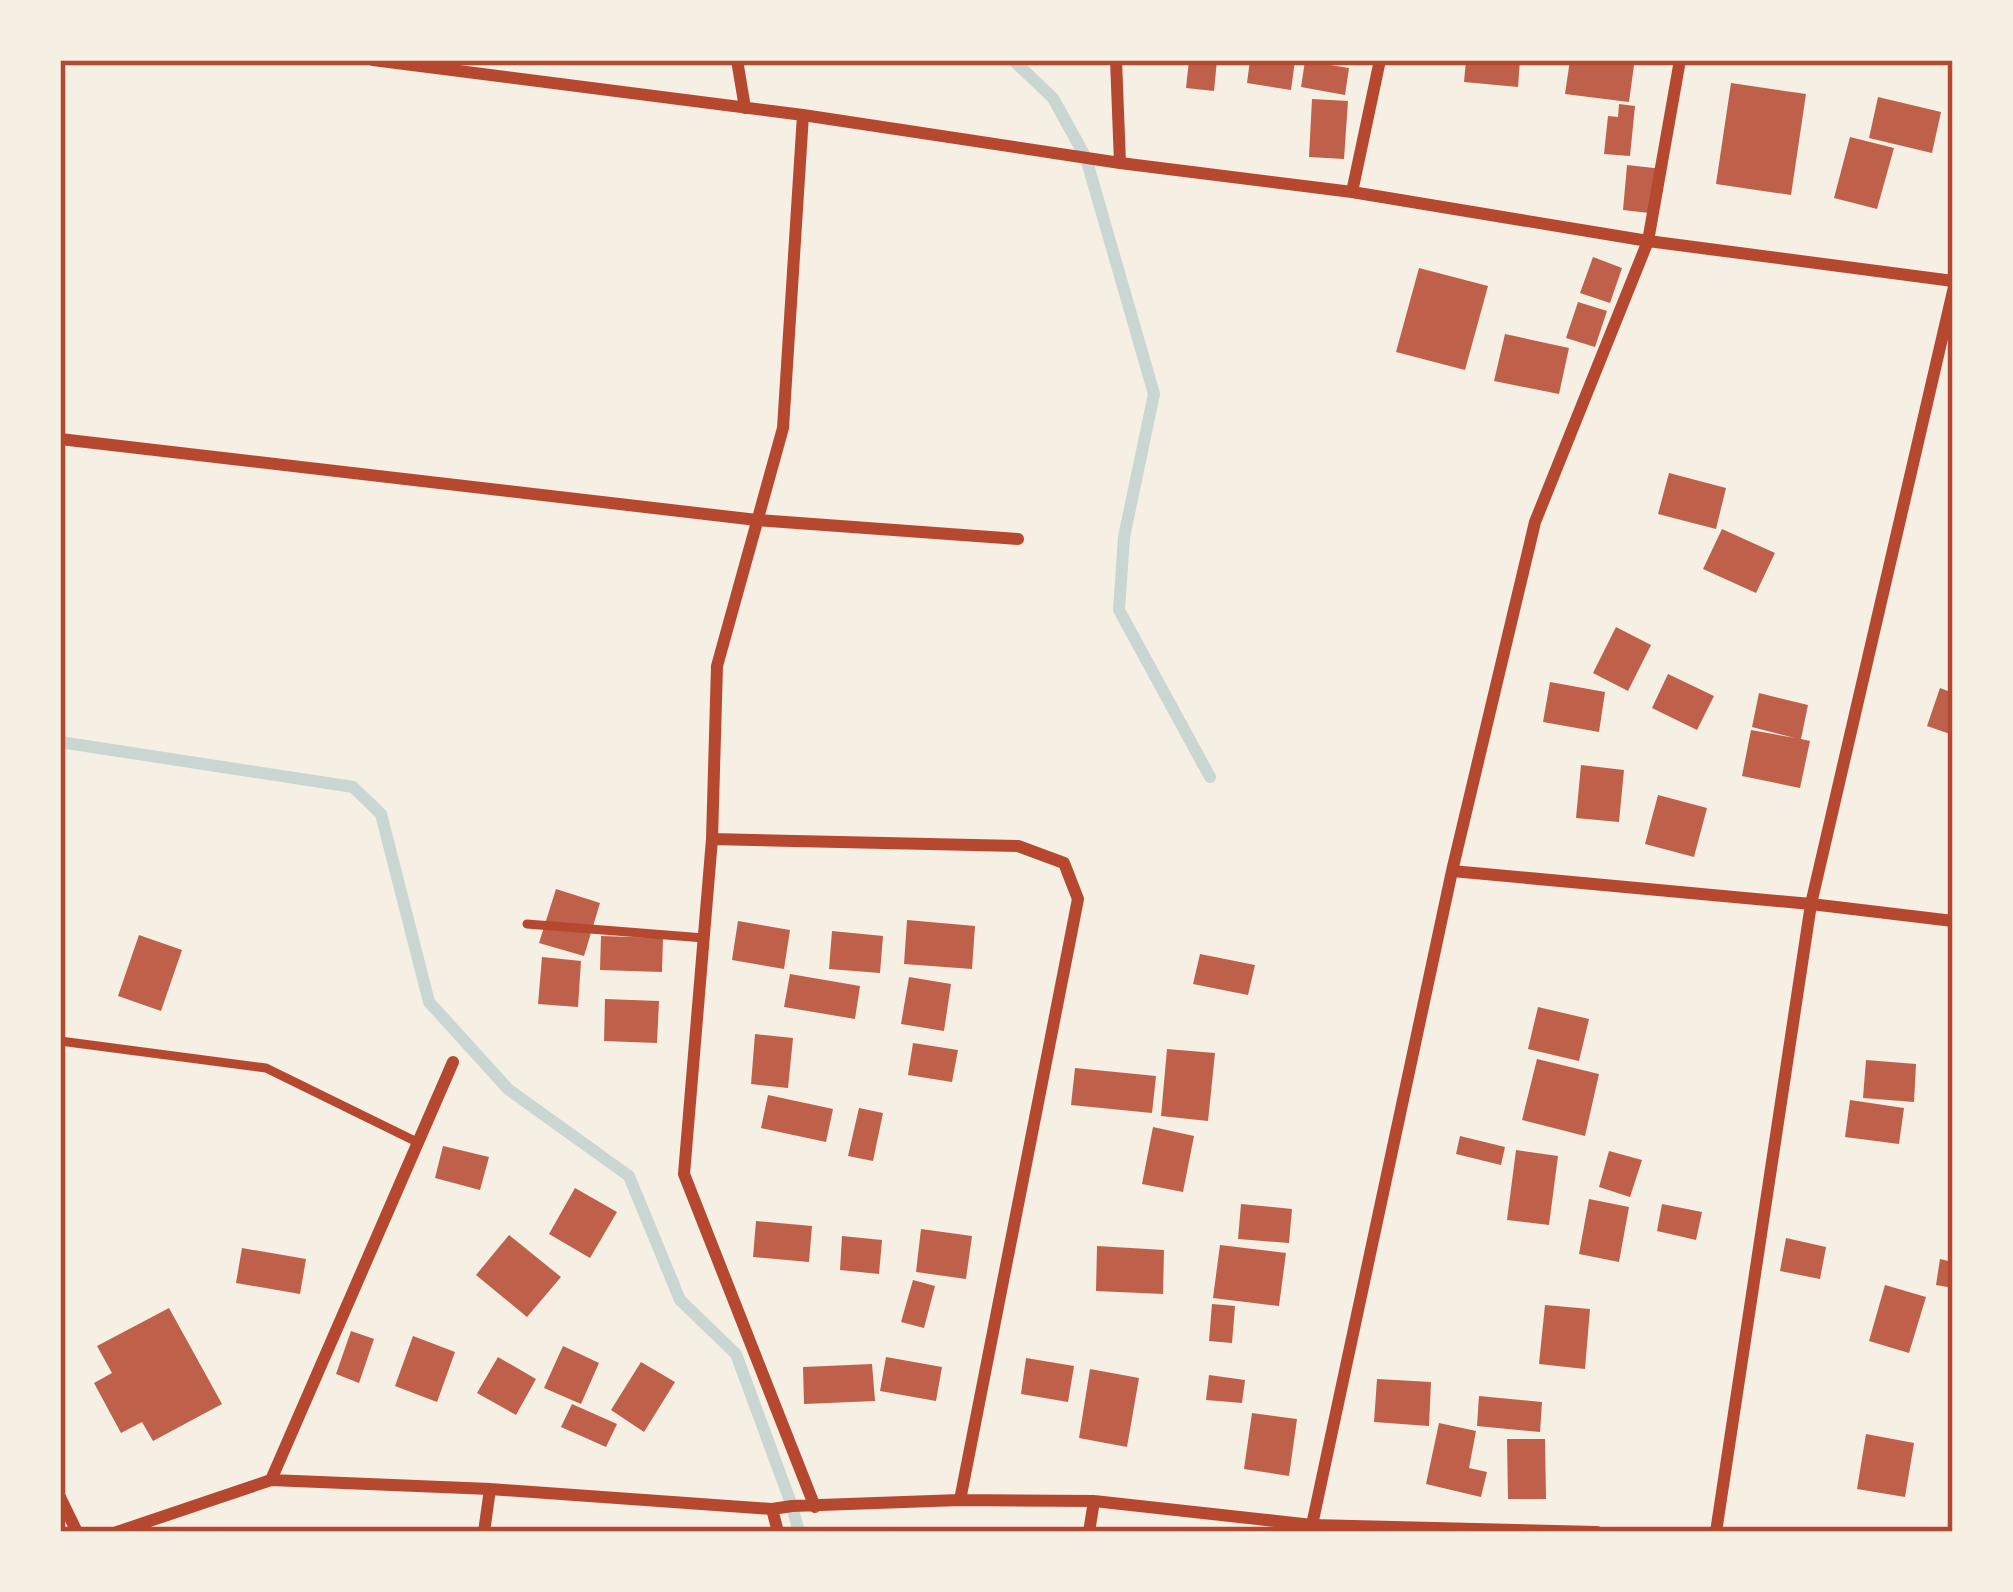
<svg xmlns="http://www.w3.org/2000/svg" width="2013" height="1592" font-family="'Nunito Sans',sans-serif">
<rect width="100%" height="100%" fill="#f6efe4"/>
<g fill="none" stroke-linecap="round" stroke-linejoin="round">
<path stroke="#c9d6d2" stroke-width="12" d="M1013,60L1053,98L1086,158L1154,394L1124,537L1119,610L1210,777
M60,742L353,787L381,814L429,1002L508,1089L629,1176L680,1300L736,1354L792,1506L799,1532"/>
</g>
<path fill="#bf614a" d="M1189,60H1217L1214,91L1186,88Z
M1250,60H1295L1291,90L1247,83Z
M1466,60H1520L1518,87L1464,82Z
M1570,60L1634,65L1629,102L1565,94Z
M1305,61L1349,68L1345,95L1301,87Z
M1731,83L1806,94L1791,195L1716,184Z
M1878,97L1941,112L1932,153L1869,138Z
M1312,99L1348,101L1344,159L1309,157Z
M1619,104L1635,106L1630,156L1604,154L1608,116L1618,117Z
M1850,137L1894,148L1877,209L1834,198Z
M1627,165L1663,169L1658,214L1623,210Z
M1593,257L1622,268L1610,303L1580,293Z
M1419,268L1488,286L1465,370L1396,352Z
M1578,302L1607,311L1595,347L1566,338Z
M1505,334L1569,348L1559,394L1494,381Z
M1669,473L1726,488L1716,529L1658,514Z
M1722,529L1775,553L1756,593L1703,569Z
M1616,627L1651,645L1628,691L1593,673Z
M1668,674L1714,696L1697,730L1652,708Z
M1550,682L1605,692L1599,732L1543,722Z
M1940,688L1953,693V735L1927,726Z
M1759,693L1808,705L1801,739L1810,741L1800,788L1742,776L1751,730L1795,738L1752,727Z
M1581,765L1624,770L1619,822L1576,818Z
M1658,795L1707,808L1694,857L1645,844Z
M556,889L600,903L584,956L539,943Z
M907,920L975,926L972,969L904,964Z
M738,921L790,930L784,969L732,960Z
M832,931L883,936L880,973L829,969Z
M139,935L182,950L161,1011L118,996Z
M601,936L663,938L662,972L600,970Z
M1200,954L1255,965L1248,995L1193,984Z
M542,957L581,961L578,1007L538,1004Z
M790,974L860,986L855,1019L784,1007Z
M909,977L951,984L944,1031L901,1024Z
M605,999L659,1001L657,1043L604,1041Z
M1538,1007L1589,1019L1579,1061L1528,1049Z
M755,1034L793,1038L788,1088L751,1084Z
M913,1043L958,1050L952,1082L908,1075Z
M1167,1049L1215,1053L1208,1121L1161,1116Z
M1537,1059L1599,1074L1585,1136L1522,1120Z
M1866,1060L1916,1064L1914,1102L1863,1098Z
M1075,1068L1156,1076L1152,1113L1071,1105Z
M768,1095L833,1109L826,1142L761,1128Z
M1850,1100L1904,1108L1899,1144L1845,1137Z
M859,1108L883,1113L873,1161L848,1156Z
M1153,1127L1194,1136L1183,1192L1142,1184Z
M1460,1136L1505,1147L1501,1165L1456,1154Z
M443,1146L489,1157L480,1190L435,1178Z
M1516,1150L1558,1156L1549,1225L1507,1220Z
M1609,1151L1642,1160L1630,1197L1599,1187Z
M575,1188L617,1212L590,1258L549,1234Z
M1589,1199L1629,1207L1619,1262L1579,1254Z
M1241,1204L1292,1209L1289,1243L1238,1239Z
M1662,1204L1702,1212L1696,1240L1657,1231Z
M756,1221L812,1226L809,1262L753,1257Z
M921,1229L972,1236L966,1279L916,1272Z
M509,1235L561,1277L527,1317L476,1275Z
M842,1236L882,1240L879,1274L840,1270Z
M1786,1238L1826,1247L1820,1279L1780,1271Z
M1220,1245L1286,1253L1279,1306L1213,1298Z
M1097,1246L1164,1250L1163,1294L1096,1291Z
M242,1248L306,1259L300,1294L236,1283Z
M1940,1259L1953,1262V1288L1936,1285Z
M913,1280L935,1286L924,1328L901,1322Z
M1885,1285L1926,1297L1909,1353L1869,1341Z
M1212,1304L1235,1306L1232,1343L1209,1341Z
M1545,1305L1590,1309L1585,1369L1539,1364Z
M169,1308L222,1404L153,1441L142,1422L121,1433L94,1383L112,1373L97,1346Z
M351,1331L374,1339L359,1383L336,1374Z
M413,1336L455,1352L437,1402L395,1386Z
M563,1346L599,1363L581,1404L544,1388Z
M498,1357L536,1379L516,1415L477,1393Z
M886,1357L942,1367L936,1401L880,1391Z
M1026,1358L1074,1366L1068,1402L1021,1394Z
M641,1362L675,1382L644,1432L611,1410Z
M872,1364L875,1401L804,1404L803,1367Z
M1090,1369L1139,1378L1127,1447L1079,1438Z
M1209,1375L1245,1380L1242,1403L1206,1400Z
M1377,1379L1431,1382L1429,1426L1374,1422Z
M1479,1396L1542,1402L1540,1432L1477,1426Z
M572,1404L617,1424L606,1447L561,1427Z
M1252,1413L1297,1419L1289,1476L1244,1469Z
M1439,1423L1476,1431L1469,1468L1487,1472L1481,1497L1426,1484Z
M1866,1434L1914,1443L1905,1497L1857,1489Z
M1507,1439H1545L1546,1499H1508Z"/>
<g fill="none" stroke-linecap="round" stroke-linejoin="round">
<path stroke="#b5482f" stroke-width="9" d="M527,924L704,938
M60,1041L266,1068L419,1143"/>
<path stroke="#b5482f" stroke-width="12" d="M373,60L803,115L1120,163L1352,192L1648,241L1953,281
M737,60L745,108
M1116,60L1120,163
M803,115L783,428L717,666L712,839L1018,846L1064,863L1078,899L960,1500
M1352,192L1380,60
M60,439L757,520L1018,539
M712,839L684,1174L815,1507
M1452,871L1811,904L1953,921
M271,1480L453,1062
M60,1497L77,1532
M772,1509L778,1532
M1312,1525L1452,871L1535,522L1648,241L1680,60
M117,1532L271,1480L490,1489L772,1509L792,1506L960,1500L1094,1501L1312,1525L1597,1532
M484,1532L490,1489
M1089,1532L1094,1501
M1716,1532L1811,904L1953,291"/>
</g>
<rect width="2013" height="1592" fill="none" stroke="#f6efe4" stroke-width="126"/>
<rect x="63" y="63" width="1887" height="1466" fill="none" stroke="#b5482f" stroke-width="4.5"/>
</svg>
